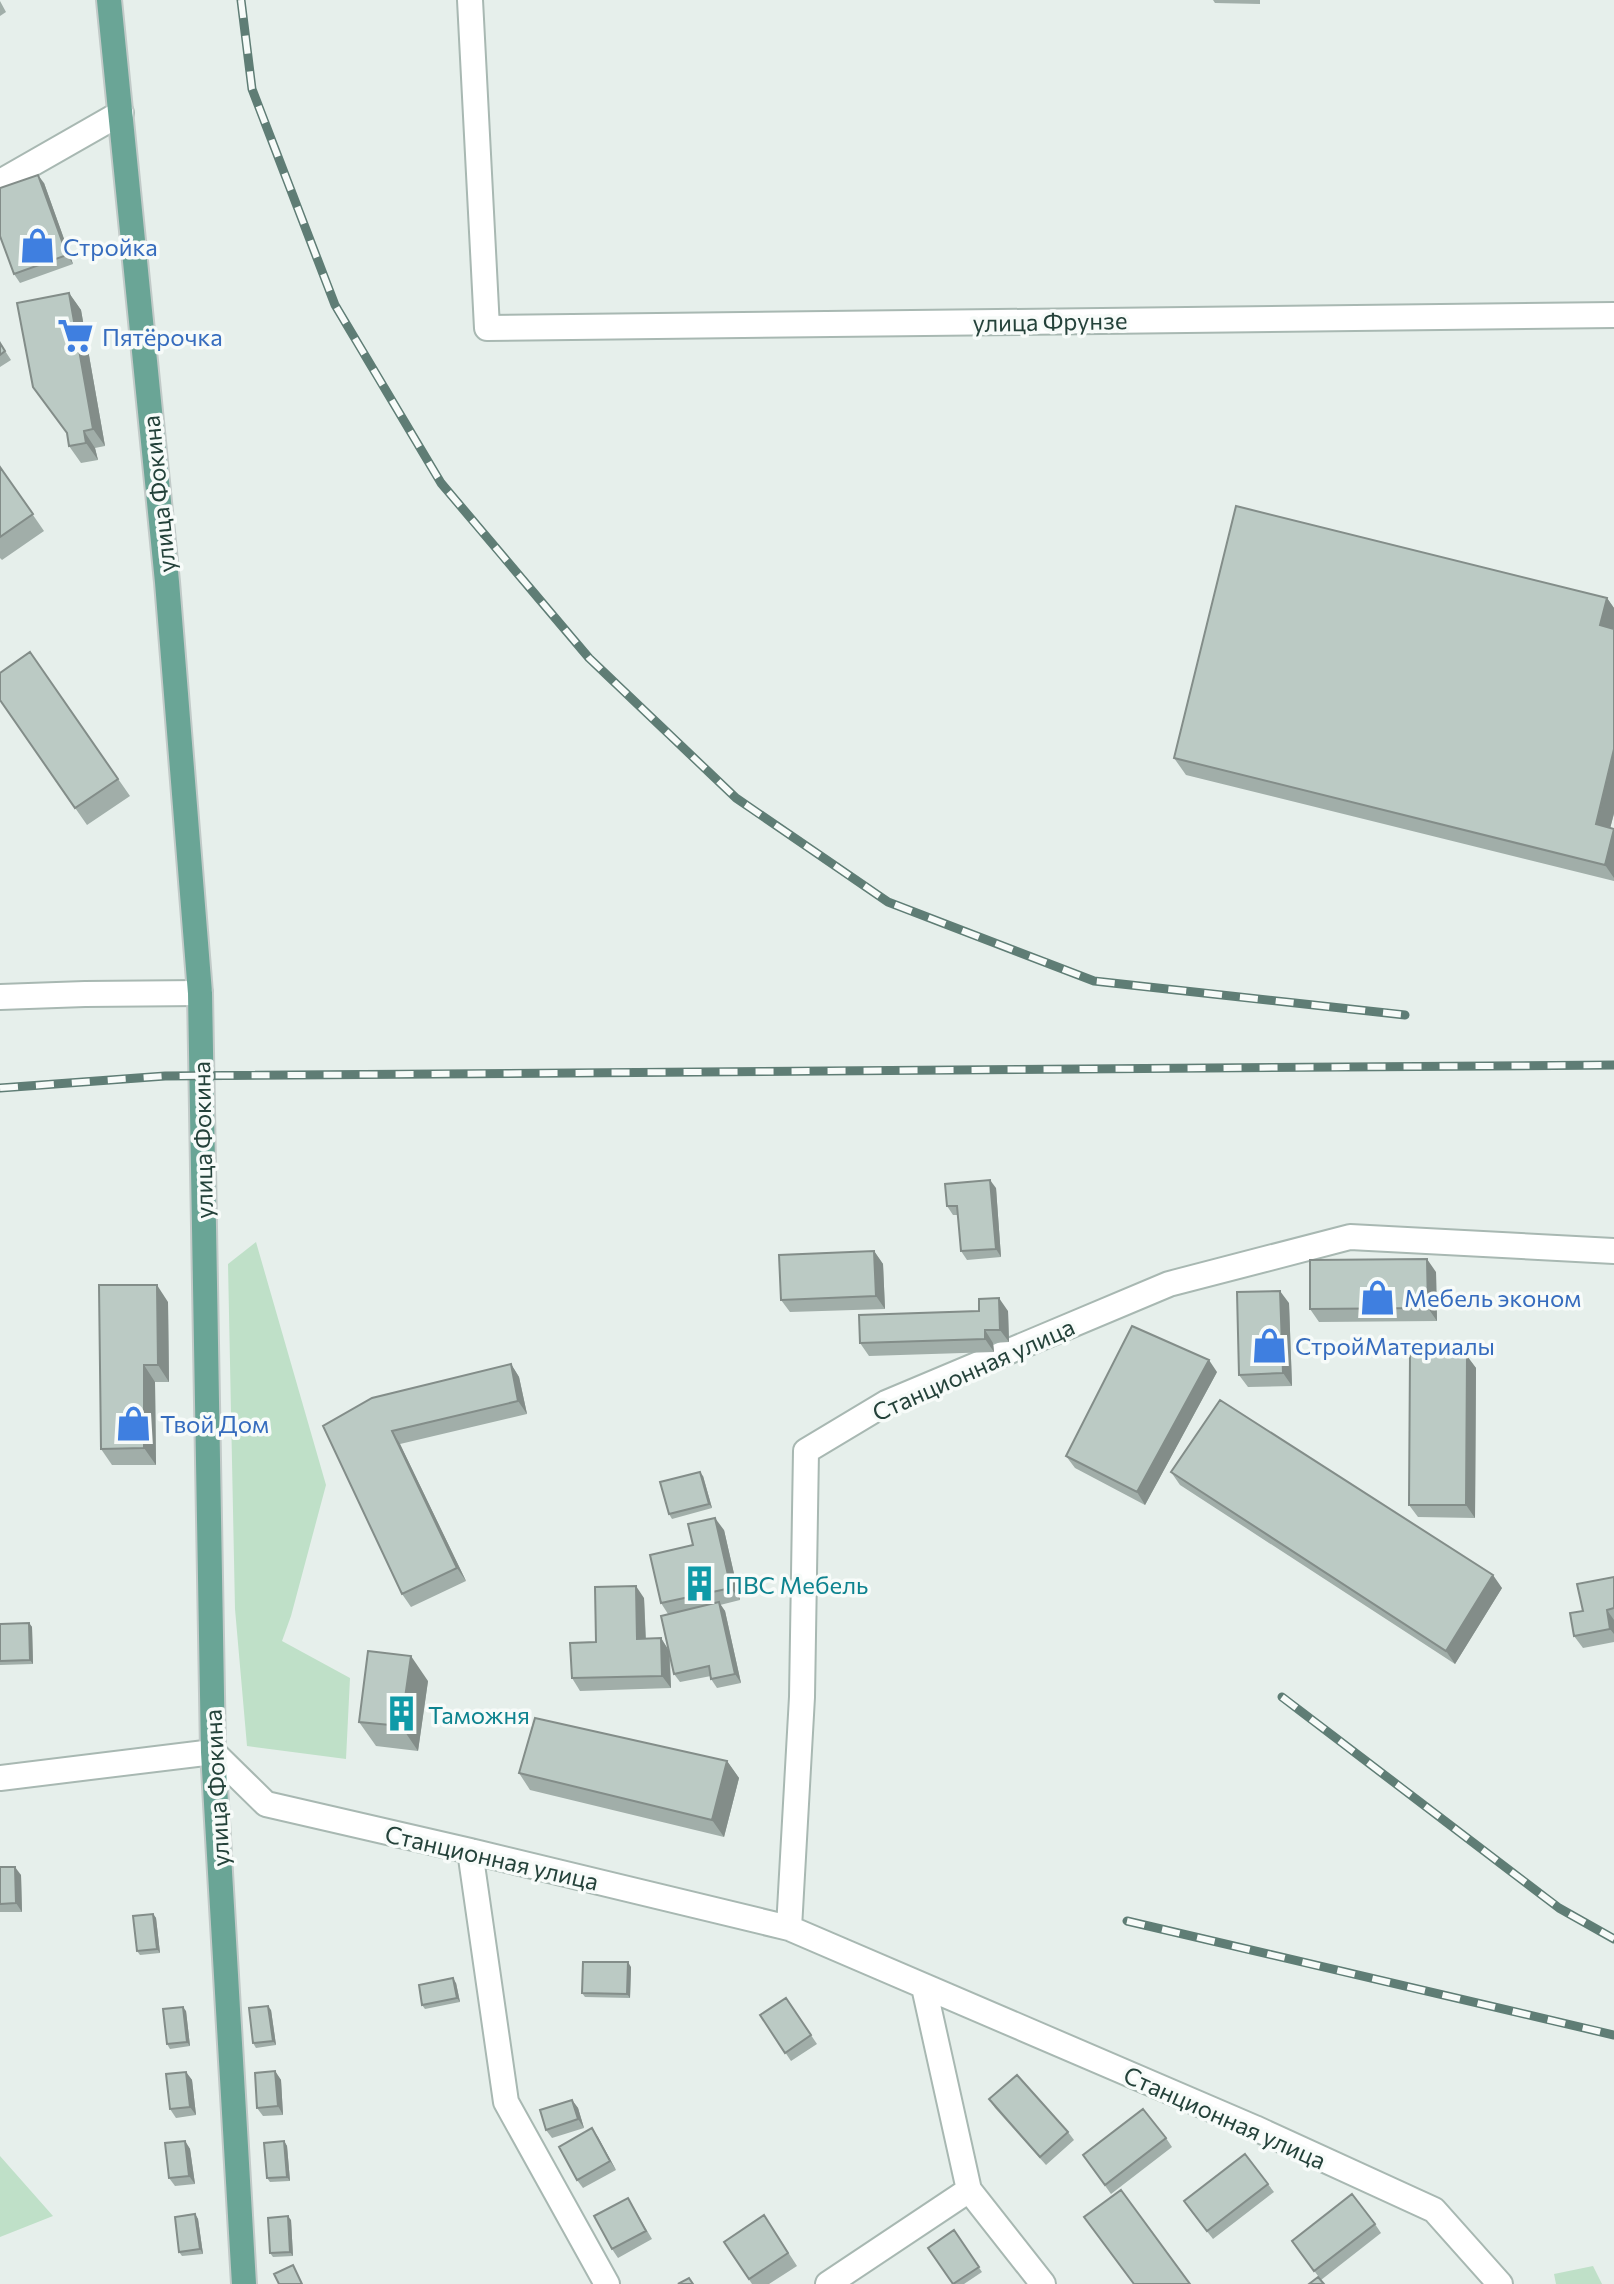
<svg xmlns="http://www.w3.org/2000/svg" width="1614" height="2284" font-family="Commissioner,sans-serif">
<rect width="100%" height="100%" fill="#e6efeb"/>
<path fill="#bfe0c8" d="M256,1242L326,1485L291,1616L282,1641L350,1678L346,1759L247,1746L235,1609L228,1264Z
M0,2156L53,2216L0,2237Z
M1593,2266L1602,2284H1556L1554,2274Z"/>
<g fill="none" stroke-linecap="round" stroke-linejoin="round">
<defs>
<path id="minor" d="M470,0L487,328L1614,315
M0,182L121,113
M0,997L85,994L200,993
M0,1778L213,1752L266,1804L470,1851L789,1928L1255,2128L1434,2210L1500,2284
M470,1851L506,2102L607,2284
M789,1928L802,1697L806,1451L886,1403L1169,1284L1350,1237L1614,1251
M924,1987L969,2190L1043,2284
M828,2284L969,2190"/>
<path id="major" d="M109,0L167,582L200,993L213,1752L244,2284"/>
</defs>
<use href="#minor" stroke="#a8b8b2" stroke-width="28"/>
<use href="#major" stroke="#c2cac8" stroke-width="28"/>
<use href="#minor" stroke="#fff" stroke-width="24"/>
<use href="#major" stroke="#6aa596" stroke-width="24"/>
<defs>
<path id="rail" d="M241,0L252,89L335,305L441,483L589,658L736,798L888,902L1094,981L1405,1015
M0,1088L165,1076L1614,1065
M1282,1697L1559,1908L1614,1939
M1127,1921L1614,2035"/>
</defs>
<use href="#rail" stroke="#5f7d75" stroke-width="9"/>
<use href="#rail" stroke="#f7fbf9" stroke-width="6" stroke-dasharray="18" stroke-linecap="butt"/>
</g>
<path fill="#a1aea9" d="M1213,0H1260V4L1215,3Z
M0,1L6,12L0,16Z
M44,183L73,264L20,283L14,274Z
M69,293L81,310L105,446L95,448L98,460L81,463L69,446Z
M0,343L11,360L0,367Z
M0,467L44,531L2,560L0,558Z
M1607,598L1614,608V814L1610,828L1614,829V881L1186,775L1174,758Z
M30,652L130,796L87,825L0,700Z
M996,1188L1001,1257L967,1260L961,1251L958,1215H953L947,1206Z
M874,1251L883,1264L885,1309L790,1312L781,1300Z
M1436,1272L1437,1321L1319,1322L1310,1309Z
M168,1302L169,1382H155L156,1465H112L101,1449Z
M1289,1303L1292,1386L1248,1387L1239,1375Z
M1008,1311L1009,1342L993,1343L994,1352L869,1356L860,1343Z
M1467,1356L1476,1368L1475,1518L1418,1517L1409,1505Z
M511,1364L519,1377L527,1414L400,1444L466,1581L411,1607L402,1594L372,1398Z
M1217,1372L1145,1505L1075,1468L1066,1456Z
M1171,1472L1502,1588L1455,1664L1180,1485Z
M703,1476L712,1508L672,1519L669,1514Z
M724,1530L740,1600L720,1605L725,1611L741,1683L717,1688L711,1679V1676L680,1682L674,1674L670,1655L671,1688L580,1691L572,1678L596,1642L644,1598L646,1638H661L668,1649V1614L661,1603L693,1545Z
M1614,1577V1642L1583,1648L1574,1636L1583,1611Z
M29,1623L32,1627L33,1664L0,1665V1624Z
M428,1681L418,1751L376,1746L359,1722Z
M727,1761L739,1778L724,1837L530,1790L519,1773Z
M0,1867L21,1875L22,1912H0Z
M153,1914L156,1918L160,1953L140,1955L137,1951Z
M631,1967L630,1998L585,1997L582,1993Z
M456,1983L460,2002L425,2009L422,2005Z
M786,1998L817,2044L791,2061L760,2015Z
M271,2010L276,2045L256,2048L253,2043Z
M186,2011L190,2046L170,2049L167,2044Z
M275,2071L281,2080L283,2115L263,2116L257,2108Z
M186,2072L192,2080L196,2115L176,2118L170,2109Z
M989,2099L1068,2132L1074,2140L1046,2165L995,2108Z
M572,2100L578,2108L584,2128L552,2138L546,2130Z
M592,2128L616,2170L583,2188L577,2180Z
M1166,2138L1172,2147L1111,2194L1083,2155Z
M185,2141L190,2149L195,2184L175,2186L169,2178Z
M284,2141L287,2146L290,2181L270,2182L267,2178Z
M1268,2184L1274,2192L1213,2239L1190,2210Z
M628,2198L652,2239L618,2258L612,2249Z
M195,2214L198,2219L203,2254L182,2256L179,2252Z
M764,2215L797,2266L769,2284H752L724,2242Z
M291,2220L293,2256L273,2257L270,2253Z
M1375,2224L1381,2233L1321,2280L1292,2241Z
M954,2230L982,2272L964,2284H953Z"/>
<path fill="#838d89" d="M38,175L44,183L73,264L67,255Z
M69,293L81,310L105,446L93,429Z
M84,431L95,448L98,460L86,443Z
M1607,598L1614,608V633L1600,625Z
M1614,749V813L1607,841L1596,824Z
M1614,830V878L1605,865Z
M990,1180L996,1188L1001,1257L996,1249Z
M874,1251L883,1264L885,1309L876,1296Z
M1427,1259L1436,1272L1437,1321L1428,1308Z
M157,1285L168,1302L169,1382L158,1365Z
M1280,1291L1289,1303L1292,1386L1283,1373Z
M999,1298L1008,1311L1009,1342L1000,1330Z
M985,1330L993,1343L994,1352L985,1339Z
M1467,1356L1476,1368L1475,1518L1466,1505Z
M1209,1360L1217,1372L1145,1505L1137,1492Z
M511,1364L519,1377L527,1414L518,1401Z
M144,1365L155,1382L156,1465L144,1448Z
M392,1431L400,1444L466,1581L457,1568Z
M700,1472L703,1476L712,1508L709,1504Z
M715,1518L724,1530L740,1600L731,1588Z
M1493,1575L1502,1588L1455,1664L1446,1651Z
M636,1586L644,1598L646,1651L637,1639Z
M719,1602L725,1611L741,1683L735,1674Z
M1607,1610L1614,1620V1634L1610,1629Z
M29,1623L32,1627L33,1664L30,1660Z
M661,1638L669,1651L671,1688L662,1676Z
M411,1656L428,1681L418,1751L401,1726Z
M727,1761L739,1778L724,1837L712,1820Z
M15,1867L21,1875L22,1912L16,1903Z
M153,1914L156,1918L160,1953L157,1949Z
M628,1962L631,1967L630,1998L627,1994Z
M453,1978L456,1983L460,2002L457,1998Z
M268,2006L271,2010L276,2045L273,2041Z
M183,2007L186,2011L190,2046L187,2042Z
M275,2071L281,2080L283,2115L278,2106Z
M186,2072L192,2080L196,2115L190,2107Z
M572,2100L578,2108L584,2128L578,2119Z
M592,2128L598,2137L616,2170L610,2161Z
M185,2141L190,2149L195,2184L189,2176Z
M284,2141L287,2146L290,2181L287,2177Z
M195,2214L198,2219L203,2254L200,2249Z
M288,2216L291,2220L293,2256L290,2252Z"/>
<path fill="#bbcac4" stroke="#838d89" stroke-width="2" d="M38,175L67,255L14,274L0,236V188Z
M69,293L93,429L84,431L86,443L69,446L67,433L33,387L17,303Z
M0,343L5,351L0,355Z
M0,467L33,514L0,537Z
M1236,506L1607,598L1600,625L1614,629V749L1596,824L1614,829L1605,865L1174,758Z
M30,652L118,779L75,808L0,700V673Z
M990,1180L996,1249L961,1251L957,1206H947L945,1184Z
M874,1251L876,1296L781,1300L779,1255Z
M1427,1259L1428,1308L1310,1309V1260Z
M99,1285H157L158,1365H144V1448L101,1449Z
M1280,1291L1283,1373L1239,1375L1237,1292Z
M999,1298L1000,1330H985V1339L860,1343L859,1315L979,1311V1299Z
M1132,1326L1209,1360L1137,1492L1066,1456Z
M1410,1355L1467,1356L1466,1505H1409Z
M511,1364L518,1401L392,1431L457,1568L402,1594L323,1426L372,1398Z
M1220,1400L1493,1575L1446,1651L1171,1472Z
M700,1472L709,1504L669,1514L660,1482Z
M715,1518L731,1588L661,1603L650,1555L693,1545L688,1524Z
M1614,1577V1608L1607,1610L1610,1629L1574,1636L1570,1613L1583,1611L1577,1584Z
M636,1586L637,1639L661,1638L662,1676L572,1678L570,1643L596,1642L595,1587Z
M719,1602L735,1674L711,1679L709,1666L674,1674L661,1616Z
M29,1623L30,1660L0,1661V1624Z
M368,1651L411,1656L401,1726L359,1722Z
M535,1718L727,1761L712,1820L519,1773Z
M0,1867H15L16,1903L0,1904Z
M153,1914L157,1949L137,1951L133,1916Z
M583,1962H628L627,1994L582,1993Z
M453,1978L457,1998L422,2005L419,1985Z
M786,1998L811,2035L785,2053L760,2015Z
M268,2006L273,2041L253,2043L249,2008Z
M183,2007L187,2042L167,2044L163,2009Z
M275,2071L278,2106L257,2108L255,2073Z
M186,2072L190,2107L170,2109L166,2074Z
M1017,2075L1068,2132L1040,2157L989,2099Z
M572,2100L578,2119L546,2130L540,2110Z
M1143,2109L1166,2138L1105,2185L1083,2155Z
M592,2128L610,2161L577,2180L559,2147Z
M185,2141L189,2176L169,2178L165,2143Z
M284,2141L287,2177L267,2178L264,2143Z
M1245,2154L1268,2184L1207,2231L1184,2201Z
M1121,2190L1190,2284H1134L1084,2217Z
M1352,2194L1375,2224L1314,2271L1292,2241Z
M628,2198L646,2231L612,2249L594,2216Z
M195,2214L200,2249L179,2252L175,2217Z
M764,2215L788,2253L749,2279L724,2242Z
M288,2216L290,2252L270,2253L268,2218Z
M954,2230L979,2267L953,2284L928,2248Z
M293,2265L302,2284H279L274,2274Z
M1318,2277L1324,2284H1309Z
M689,2278L693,2284H678Z"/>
<defs>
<symbol id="shop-bare" viewBox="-9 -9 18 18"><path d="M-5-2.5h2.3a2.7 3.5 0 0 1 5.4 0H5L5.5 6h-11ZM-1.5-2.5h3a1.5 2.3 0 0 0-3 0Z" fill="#3f7fe0" stroke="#f7fbf9" stroke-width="2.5" paint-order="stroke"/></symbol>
<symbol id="supermarket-bare" viewBox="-9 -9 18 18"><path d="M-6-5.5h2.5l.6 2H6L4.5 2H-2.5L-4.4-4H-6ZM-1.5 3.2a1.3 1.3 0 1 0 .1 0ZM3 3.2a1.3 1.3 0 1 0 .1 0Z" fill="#3f7fe0" stroke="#f7fbf9" stroke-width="2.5" paint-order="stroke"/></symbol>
<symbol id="building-bare" viewBox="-9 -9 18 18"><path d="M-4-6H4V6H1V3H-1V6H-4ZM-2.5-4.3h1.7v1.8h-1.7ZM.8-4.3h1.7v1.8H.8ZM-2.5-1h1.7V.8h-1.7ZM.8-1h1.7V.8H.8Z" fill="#0f9aa8" stroke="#f7fbf9" stroke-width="2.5" paint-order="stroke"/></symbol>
</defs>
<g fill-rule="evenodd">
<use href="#shop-bare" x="12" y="220" width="51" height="51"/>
<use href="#supermarket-bare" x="50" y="310" width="51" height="51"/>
<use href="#shop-bare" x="1352" y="1272" width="51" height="51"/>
<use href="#shop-bare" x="1244" y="1320" width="51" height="51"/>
<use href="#shop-bare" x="108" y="1398" width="51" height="51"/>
<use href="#building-bare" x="674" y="1558" width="51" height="51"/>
<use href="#building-bare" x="376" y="1688" width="51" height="51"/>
</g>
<g text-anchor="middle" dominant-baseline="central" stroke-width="7" stroke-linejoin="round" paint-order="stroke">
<g font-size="24" fill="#366cbe" stroke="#f7fbf9" text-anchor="start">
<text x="63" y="246">Стройка</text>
<text x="102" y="336">Пятёрочка</text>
<text x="1404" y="1297">Мебель эконом</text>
<text x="1295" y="1345">СтройМатериалы</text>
<text x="160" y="1423">Твой Дом</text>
</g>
<g font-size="24" fill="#24423a" stroke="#f7fbf9">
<text transform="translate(1050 321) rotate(-1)">улица Фрунзе</text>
<text transform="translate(158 494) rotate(-96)">улица Фокина</text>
<text transform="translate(202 1140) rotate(-91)">улица Фокина</text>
<text transform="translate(973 1369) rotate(-24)">Станционная улица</text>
<text transform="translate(216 1788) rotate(-93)">улица Фокина</text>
<text transform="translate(492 1857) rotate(13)">Станционная улица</text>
<text transform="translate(1225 2117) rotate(24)">Станционная улица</text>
</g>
<g font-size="24" fill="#0d838f" stroke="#f7fbf9" text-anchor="start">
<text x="725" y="1584">ПВС Мебель</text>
<text x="428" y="1714">Таможня</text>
</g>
</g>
</svg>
